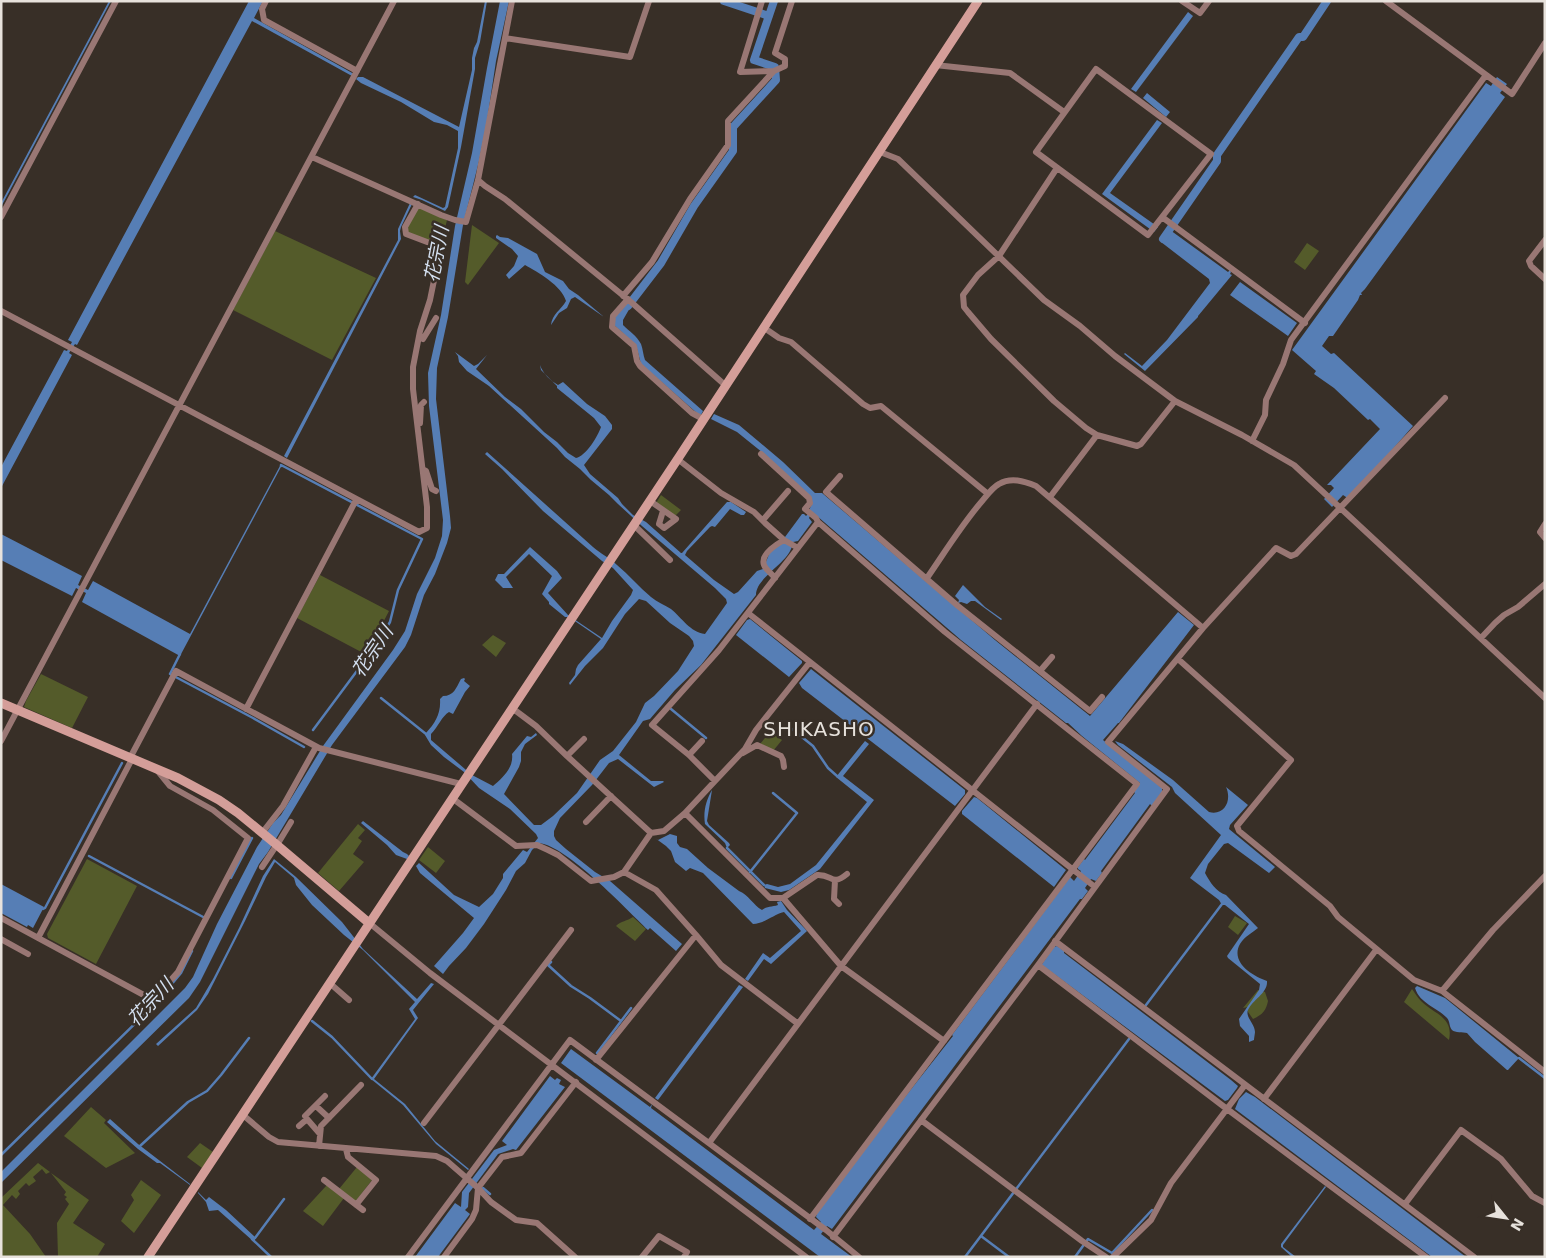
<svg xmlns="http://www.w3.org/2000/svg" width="1546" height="1258" font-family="'DejaVu Sans','Noto Sans JP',sans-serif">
<rect width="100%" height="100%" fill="#382f27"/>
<path fill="#545b2a" d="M419,207L447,220L440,250L408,232L407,227Z
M472,225L499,243L468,285L465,282Z
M275,231L376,278L332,360L233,310Z
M1307,243L1319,251L1305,270L1294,262Z
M661,495L681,510L675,516L656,503Z
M320,575L389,611L371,646L365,654L297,618Z
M493,635L506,643L496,657L482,645Z
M41,674L88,697L72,728L24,707L26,701Z
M770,732L782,740L773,751L760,744Z
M358,824L365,830L358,838L362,841L353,854L364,862L339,891L318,873Z
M428,847L445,861L436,873L419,860Z
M87,859L137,886L96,964L48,938L47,934Z
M1235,916L1247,923L1238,935L1228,927Z
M633,917L646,929L635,941L616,926C621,921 627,921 633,917Z
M1412,989C1415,993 1418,998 1421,1001C1434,1014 1454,1017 1449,1040L1404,1002Z
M1258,990L1265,992L1268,1001C1266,1011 1262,1015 1253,1019L1248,1012V1007L1243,1008Z
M91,1107L106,1120L104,1123L135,1153L106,1168L64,1136Z
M200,1143L213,1152L202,1168L187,1157Z
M38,1163L50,1172L46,1174L42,1169L33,1177L36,1181L29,1186L26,1183L18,1191L20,1194L16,1199L12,1195L3,1205L30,1234L46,1257H1V1198Z
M357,1167L372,1180L355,1202L339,1189Z
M51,1173L89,1200L73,1223L105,1244L97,1257H58L57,1223L69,1204L65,1199L67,1197L64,1195L66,1192Z
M141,1180L161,1195L134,1233L121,1221L134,1200L131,1195Z
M327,1185L344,1198L323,1226L303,1211Z"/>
<path fill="#567eb5" d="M109,1H111L1,207V203Z
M249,1H263L254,18L354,74L352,76L252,21L77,345L75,344L69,353L72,355L1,488V467L64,350L67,351L72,342L68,340Z
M485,1H487L480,42L475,58V69L461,147L448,207L445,211L422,200L413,197L415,195L443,208L445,207L458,148V131L447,125L434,122L401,102L361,83L356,79L358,77H363L459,127L472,70V58L474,48L477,42Z
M500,1H509L496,61L487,121L479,161L463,225L448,317L437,368L436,399L450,516L451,528L447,543L435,574L424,595L411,635L405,647L332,745L268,852L259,864L200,982L189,998L1,1183V1172L185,988L193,977L217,924L257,847L273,823L281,815L323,746L393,650L405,631L417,594L435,558L442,536L443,520L429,406L428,373L441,315L455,226L472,153L487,68Z
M1188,12L1193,16L1136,92L1131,89Z
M1497,77L1507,84L1500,93L1505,97L1365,289L1361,293L1362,295H1360L1358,300L1333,336H1329L1322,346L1331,354L1334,353L1413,426L1349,499L1343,495L1332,507L1324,499L1334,488L1331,485H1327L1380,429L1370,419L1368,420L1334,388L1314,374L1316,371L1292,350L1486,83L1491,86Z
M1147,93L1170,112L1166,117L1143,98Z
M1157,120L1162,123L1110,193L1158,227L1154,232L1102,194Z
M410,203L412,204L401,227L400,231L401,239L287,458L284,456L398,240V229Z
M1170,230L1228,272L1230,270L1231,272L1230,274L1232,275L1198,316V317L1145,371L1124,354L1125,353L1142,366L1167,340L1210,283L1209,279L1161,242Z
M497,235L500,237L508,238L537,254L545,272L563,281L569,289L578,295L604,317L575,297L571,299L567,308L559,313L551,325C552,314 561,310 566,301C562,286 538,272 525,265L509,279L506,275L514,266L518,256L512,249L496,238V236Z
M1240,282L1297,323L1288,336L1230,295Z
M628,303L631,306L623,320V325C629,331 637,336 641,344C643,349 643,355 645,360L703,411L701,415L698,414L641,364L636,345L614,325L615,317Z
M455,352L474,366L478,364L487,355L476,369L505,397L521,409L544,432L557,442L568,453L576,458C586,456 598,436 601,427L594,418L557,388V386L541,370L540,365C543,374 551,381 558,385L563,382L587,404L605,416L612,425V429L584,465L590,474L618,498L622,504L633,515L646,522L681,553H682L727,502H731L746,512L744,515H741L730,509L715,527L712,526L710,527L687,551L685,555L714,580L734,594L738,592L757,571L763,569L770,552L785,537L802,514H804L806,516L808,514L810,516L809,518L812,522L798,541L793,542C791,563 756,576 756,595L701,665L675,690L650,719L643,721L619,755L651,781H663L664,782L654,787L618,759L609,763L592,785L560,818L554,831V836L556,840L566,849L595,872L610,881L682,944L676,951L650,928L648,930C626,909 567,846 539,843L532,850L525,863L516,871L506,890L484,924L466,948L449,966L443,974L434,966L463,933L474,918L420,873L416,866L419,863L454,895L479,907L493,894L503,878V874L523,850L527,852L538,838L536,834L510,809L479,788L464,772L444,757L431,745L425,735L426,733C435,723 441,714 440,699L443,696C454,696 456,688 461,679L464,678L465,679L464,681L470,686L465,692L453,714L449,712C442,716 438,727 431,734V740L472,775L493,786C502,778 514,768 512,754L527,736L531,737L536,733L537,735L525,744L521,752V761L519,767L504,794L534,825H541L553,816L577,793L600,760L613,751L636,722L645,703L654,696L678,671L694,646L693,641L689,636L670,623L646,601L639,599L625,614L603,648L585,666L570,685L569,683L575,675L576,669L578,665L601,639L569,617H565L549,604V602L542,594L552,576L529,554L506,577L513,588H503L495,580L498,574H504L530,547L557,571L562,578L548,593L568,615L602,638L612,621L631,595L633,590L613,568L602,561L543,511L502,469L485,454L487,452L593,547C601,554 610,558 617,565C629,575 639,587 651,597C657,602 665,605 671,609C682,618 690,632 705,634L727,603L726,599L715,588L642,526L618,504L609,495L591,480L580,469L565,457L557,448L489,386L467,371L459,362L458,356Z
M714,414L739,425L783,462L815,493H822L995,640L1090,716L1178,612L1194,625L1119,723H1118L1103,740L1162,788V792L1152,806L1150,804L1101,871L1102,873L1096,881L1091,879L1085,888L1088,891L1082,899H1080L832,1229L827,1226L821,1234L852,1257H820L561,1063L571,1049L650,1107L652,1104L651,1108L814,1230L821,1222L816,1217L817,1213L886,1121L953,1036L952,1035L1070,877L1074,881L1081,871L1078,869V867L1084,859L1085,860L1135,793L1134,792L1140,783L1082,736L1068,723H1066L961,640L817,516L809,510L812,504L768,457L737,432L711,419Z
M281,464L282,465L180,656L82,602L86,593L76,588L72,596L1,560V534L82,576L78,585L88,590L93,581L190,634Z
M963,585L985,607L1002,619L1001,620L975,601H971L967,604L961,602L958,603L959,600L955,596Z
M750,619L802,661V663L789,677L736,635L747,620Z
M811,669L965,790V794L955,806L802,688L799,683Z
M865,741L869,744L843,776L874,800L820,869L789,890L781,892L765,888L764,885L767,884L778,887L790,884L816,865L867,802L836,777Z
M1115,741L1123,744L1173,780L1209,812C1225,816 1232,800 1226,787L1248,805L1230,825L1229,829L1275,867L1269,873L1228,843L1224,844L1208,864L1205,873C1210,882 1216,892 1226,895L1258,928C1252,933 1245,936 1240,944C1230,962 1252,976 1267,981C1268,993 1253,999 1248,1010C1245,1017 1255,1024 1255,1032C1255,1033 1254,1039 1254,1040L1249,1042V1036L1240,1026L1239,1019L1259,990L1260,984L1228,958L1227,956L1249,924L1225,905H1222L1219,900L1190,878L1221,835L1175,793L1172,787L1118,745Z
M712,790L707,821L709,825L729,843L730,845L727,848L725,843L705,824C703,812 706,800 712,790Z
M974,797L977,798L1066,870L1054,887L962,814V811Z
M363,821L403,852L407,854L409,856L407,859L396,855L387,845L361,823Z
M670,834L677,836V843L680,847L687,849L708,868L739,891C749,895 753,905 762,910C767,906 772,907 778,905L777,902L781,901L787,910L807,931L771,964L764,959L748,981L745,979L763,953L770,958L801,931L784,912C774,914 766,923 753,924L703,873L690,868L686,871L675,862L671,851L666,846L655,838L658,840Z
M274,859L296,877L342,922L363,949L417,999L431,983L434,984L413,1010L418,1018L374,1079L405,1104L435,1141L469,1169L468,1170L436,1144L403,1105L371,1079L415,1019L409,1009L415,1002L363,950L344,935L312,905L296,885L294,878L275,862L266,877L245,921L208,994L197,1010L158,1046L156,1044L196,1008L213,979L239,928L263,876Z
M1,884L44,907L33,928L28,925L27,927L1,913Z
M1057,946L1064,951V953L1231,1080L1238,1086L1237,1088L1228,1100L1225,1101L1042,965V964L1054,947Z
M739,985L743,987L658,1100L655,1098Z
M1417,986L1445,998L1519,1058L1508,1070H1507L1475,1042L1467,1033C1463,1032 1455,1033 1452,1030C1449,1027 1450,1021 1447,1018C1437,1007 1420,1004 1415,988Z
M550,1076L555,1080L557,1078L561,1080L559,1084L565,1087L516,1150L513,1149L498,1154L469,1193L468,1207L465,1210L470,1214L438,1257H415L455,1203L461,1207L462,1192L494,1150L507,1145L502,1141Z
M1246,1092L1255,1097L1466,1257H1432L1235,1109L1239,1099Z
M110,1119L138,1144L190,1184V1185L160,1163H157L138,1149L107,1122Z
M1325,1186L1326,1187L1283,1245V1247L1296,1257H1292L1281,1247V1244Z
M198,1192L206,1200L209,1197L226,1210L255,1237V1241H253L218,1210L209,1211L206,1202L198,1193Z"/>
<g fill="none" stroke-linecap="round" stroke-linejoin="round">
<path stroke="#567eb5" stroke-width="2.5" d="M281,466V465L422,539L398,590L390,622L377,644L313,730
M180,654L170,674L253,718L304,747
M381,698L426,734
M671,709L706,738
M792,729L813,746L828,768L837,776
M727,848L764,885
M89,856L205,918
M750,872L797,813L773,793
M231,878L252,838
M43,909L45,908L122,763
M551,962L548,965L571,986L590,998L621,1021
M1146,1005L1222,904
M312,1021L332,1037L372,1079
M597,1053L631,1008
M1519,1058L1545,1078
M140,1146L188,1102L207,1091L221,1075L249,1038
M1,1155L155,1004L181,973L192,951
M483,1188L490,1194
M981,1236L1009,1257
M255,1238L284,1199
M252,1239L271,1257
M965,1257L1129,1039
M1075,1257L1088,1239L1112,1253L1152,1210"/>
<path stroke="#567eb5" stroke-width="8" d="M724,1L769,16
M1163,239L1217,161V155L1299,37H1303L1327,1
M628,306L661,263L694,206L733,151V127L776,80L775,67L754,60L774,1"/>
<path stroke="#997774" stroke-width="6" d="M266,1L262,9L264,20L357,71
M762,1L740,72L774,71
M1182,1L1200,13L1209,1
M1386,1L1512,94L1545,43
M505,38L630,57L649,1
M935,65L1010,73L1064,112
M1096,69L1211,154L1148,235L1036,152Z
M880,152L898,159L1044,300L1080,326L1115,356L1175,401L1242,435L1294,465L1545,698
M312,157L441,215L455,220L466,222L478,180L512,1
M1057,168L999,256L978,275L963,295L964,307L968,312L991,339L1054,401L1086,428L1097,435L1137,446L1141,444L1175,401
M478,180L485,186L505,199L631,302L725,385
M1,217L116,1
M1162,217L1305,323
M1545,240L1529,261L1531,266L1545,279
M623,296L652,262L690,199L728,145V121L774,71L785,66V59L775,53L792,1
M628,299L613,316L612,327L634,346L637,361L640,366L692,413L703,419
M1,311L419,532L427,528V507L413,389V367L420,331L430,300L440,251L435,245L406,234L405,227L418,204
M763,327L779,338L791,342L863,404L870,408L881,406L988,494
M423,339L436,318
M420,423L421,405L424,402
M1252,441L1265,415L1266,400L1283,364L1291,340L1486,75
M761,454L809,498L810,503L805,509L816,518L818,522L945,632L1137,784L810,1219
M680,461L721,493L754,512L765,523L784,540L798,548
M424,470L426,471L432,489L436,491
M840,476L826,492L958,606L1090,711L1102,697
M1050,497L1097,435
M649,501L653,503L676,519L664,528L659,524L663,511
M763,520L788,491
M1545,524L1540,532L1545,538
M637,528L670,560
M775,578C772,574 765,569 764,565C760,554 777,544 784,540
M927,578C945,552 962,524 983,500C987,495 993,487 999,484C1011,477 1024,481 1036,486L1203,628
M748,613L1095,887
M1481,638L1495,623L1504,615L1518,607L1545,584
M1178,659L1291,760L1237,826L1239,831L1330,906L1338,917L1414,980L1442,991L1545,1072
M1040,671L1052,657
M246,709L356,500
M509,711H516L536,726L567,756L651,833
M1,741L394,1
M743,753L757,745L781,756L783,760L784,767
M689,755L702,741
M567,756L584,739
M130,758L176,671L319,748L461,784
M715,781L689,755L652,725L719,650L818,522
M452,798L516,846L537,845L548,850L558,855L591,881L614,877L624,872L651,833L664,831L685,813L770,898H783L817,875C833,874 831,887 847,874
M685,813L745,749L756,730L810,662
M586,822L611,796
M262,833L283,806L316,747
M277,845L291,822
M262,867L274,849
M624,872L656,890L696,935
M835,880L834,899L839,904
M783,898L841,966L944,1041
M1,918L153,1000L178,972L248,838L213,810L170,786L157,770
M373,926L430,973L806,1257
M38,938L132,759
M1,939L28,954
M1055,941L1474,1257
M1038,965L1227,1109L1426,1257
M333,986L349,1000
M1442,991L1493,930L1545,876
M596,1060L696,935L721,965L797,1023
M1264,1099L1376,950
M316,1106L329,1118
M243,1115L269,1137L278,1142L436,1156L447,1161L478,1188L491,1202L516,1220L537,1223L575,1257
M305,1116L325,1096
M921,1120L1082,1241L1106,1257
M424,1123L571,930
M299,1126L307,1119L320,1134
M709,1143L1037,704
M319,1146L321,1126L361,1085
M346,1149L348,1157L376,1180L356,1205
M324,1180L363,1210
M1405,1204L1461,1130L1501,1159L1532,1196L1545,1203
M833,1237L1038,965L1167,789L1108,742L1203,628L1276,548L1291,556L1296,554L1445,398
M408,1257L570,1040L826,1230L859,1257
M444,1257L472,1219L476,1210L478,1188L502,1157L521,1153L576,1082
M642,1257L659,1236L687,1252L684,1257
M1113,1257L1151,1220L1171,1183L1245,1085"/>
<path stroke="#d49e99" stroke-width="9" d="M1,703L178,778L219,800L238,813L277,845L369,923
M148,1257L679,457L978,1"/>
</g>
<g text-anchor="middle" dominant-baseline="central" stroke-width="5" stroke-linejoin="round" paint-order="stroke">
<g font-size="19" font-style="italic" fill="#d3dfef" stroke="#382f27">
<text transform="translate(436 254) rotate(-79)">花宗川</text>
<text transform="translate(372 651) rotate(-56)">花宗川</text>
<text transform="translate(150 1002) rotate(-47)">花宗川</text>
</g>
<g font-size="20" letter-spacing="1" fill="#e7e2dc" stroke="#382f27">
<text x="819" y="729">SHIKASHO</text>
</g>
</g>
<rect width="1546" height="1258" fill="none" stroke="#e7e2dc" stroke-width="5"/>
<g transform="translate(1506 1218) rotate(120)" stroke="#382f27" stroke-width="4" paint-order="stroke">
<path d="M0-4L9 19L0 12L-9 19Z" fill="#e7e2dc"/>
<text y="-8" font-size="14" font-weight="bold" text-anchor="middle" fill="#e7e2dc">N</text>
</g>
</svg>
